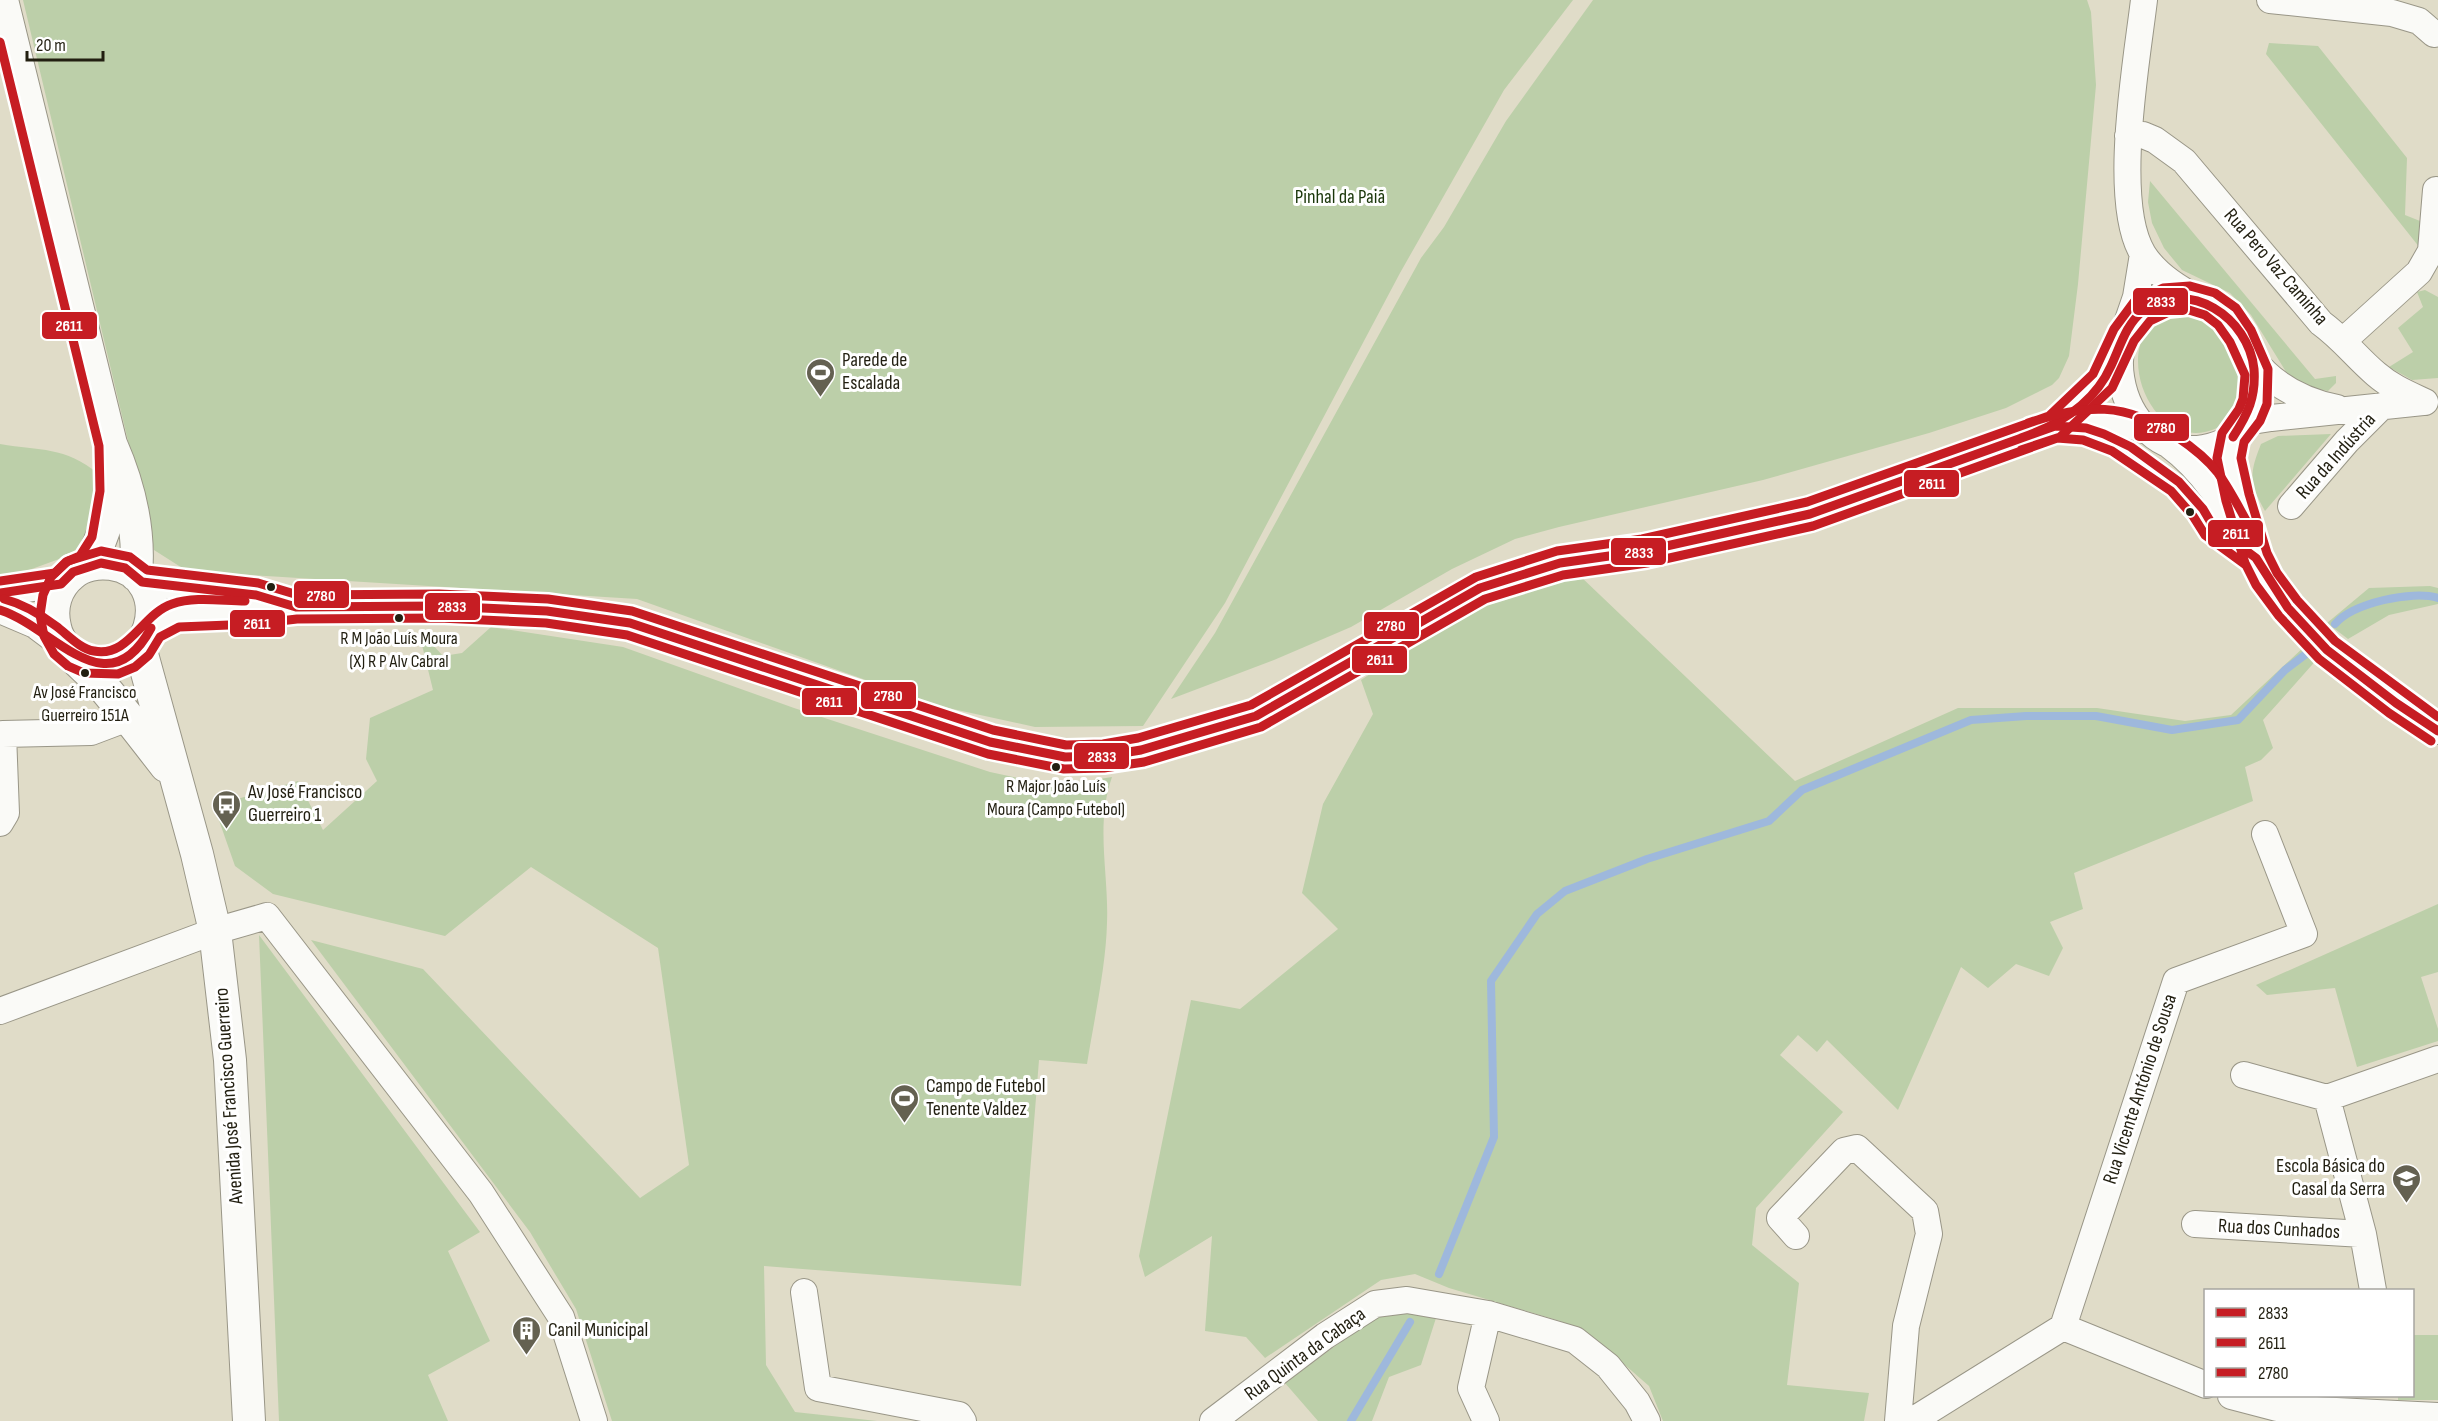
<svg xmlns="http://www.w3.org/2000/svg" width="2438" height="1421" font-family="'Sofia Sans Condensed',sans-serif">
<rect width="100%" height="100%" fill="#e0dcc8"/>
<path fill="#bccfa9" d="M23,0H1573L1504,90L1400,273L1225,603L1143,726L1035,727L939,706L637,599L187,571L154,550Z
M1593,0H2087L2091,12L2096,85L2078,284L2069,356L2059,378L2052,385L2006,408L1929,433L1763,480L1559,527L1515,539L1452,569L1351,627L1274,660L1171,699L1215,633L1421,258L1444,227L1506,121Z
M2269,43L2318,46L2407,158L2405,215L2425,223L2420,248L2266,54Z
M2150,181L2315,379L2336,376V383L2328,391L2303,387L2288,375L2251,315L2230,293L2182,270L2164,248L2152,223L2148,202Z
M2425,290L2438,297V378L2412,380L2389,367L2413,352L2398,328L2423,307L2417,292Z
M2188,315C2200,318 2212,321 2220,331C2226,338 2229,348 2232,356C2241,381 2247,414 2217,428C2143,462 2098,310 2188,315Z
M2331,434L2265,511C2249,483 2249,474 2261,444L2278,436Z
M0,444C41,451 64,446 99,474L102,493L88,537L73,554L18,574L0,575Z
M1579,575L1795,781L1958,708H2097L2185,721L2231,715L2305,646L2319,657L2263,720L2273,748L2261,760L2245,767L2253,801L2074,873L2083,909L2050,922L2063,948L2049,976L2016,964L1988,988L1961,967L1898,1110L1827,1040L1817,1052L1798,1035L1780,1055L1843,1112L1756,1208L1752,1245L1799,1283L1787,1385L1869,1393L1864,1421H1663L1649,1386L1617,1358L1560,1321L1449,1288L1415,1274L1381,1280L1265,1358L1246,1337L1205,1331L1212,1236L1145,1277L1139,1256L1191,1000L1240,1009L1338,929L1302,893L1323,804L1373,714L1361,680C1429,636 1496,584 1579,575Z
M2430,586L2438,588V604L2389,615L2348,639L2327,623L2369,588Z
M491,627L623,647L794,708L990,772L1056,786L1112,777C1095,825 1109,874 1107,923C1106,966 1094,1020 1087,1064L1039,1060L1021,1286L764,1266L766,1365L795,1412L877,1421H612L576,1309L530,1232L311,940L423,969L640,1198L689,1165L658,948L531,867L445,936L273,894L235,866L214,806L298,781L323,830L377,781L366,759L370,718L433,690L421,641L432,644L443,656L462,653Z
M2438,904V972L2421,977L2438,1029V1041L2357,1067L2335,988L2267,995L2256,985Z
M259,935L480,1232L448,1251L490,1341L428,1375L448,1421H279Z
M1405,1311L1436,1318L1421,1365L1389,1377L1372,1421H1318L1285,1383L1376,1316Z
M2413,1335H2438V1400H2398V1396H2412Z"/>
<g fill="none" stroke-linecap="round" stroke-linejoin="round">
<path stroke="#9eb8dc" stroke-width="8" d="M2335,624C2353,603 2412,590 2438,598
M1439,1274L1494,1137L1491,981L1537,914L1565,891L1647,859L1769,821L1802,790L1971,720L2026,716H2096L2172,730L2238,720L2285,670L2306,654
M1351,1421L1410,1322"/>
<defs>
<path id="minor" d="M2144,0C2137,60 2111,202 2143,254C2155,273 2179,289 2199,299
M2270,0L2392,13L2419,21L2434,34
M2128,136L2143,135L2155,140L2184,161L2321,323C2343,339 2356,357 2376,374C2391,387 2408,394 2425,402
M2190,298C2242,309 2274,376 2246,423C2236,438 2220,445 2204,448C2115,464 2077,297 2190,298Z
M2126,326L2136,297L2143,254
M2344,340L2419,272L2431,251L2436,190
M2253,359C2274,386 2303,401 2337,408
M2055,426L2094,391L2119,350
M2243,427L2252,421L2271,418L2423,402
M2233,437C2227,470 2238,494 2247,526
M2169,445C2225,486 2245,554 2287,606C2327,658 2384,695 2438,731
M2291,506L2347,441L2382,406
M142,582L256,595L284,603
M0,593L61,584
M0,610L35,625L63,646
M151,628L176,615L254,612L296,607L439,606L547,611L630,623L990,742L1065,757L1104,756L1141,750L1256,716L1480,588L1560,563L1644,551L1810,514L2055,426L2110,419L2147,431
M0,823L6,813L3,734L91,732L128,718
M0,1011L215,931L267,916L481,1193L561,1317L594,1421
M2244,1075L2327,1098L2438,1059
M2327,1098L2363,1234L2373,1290
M2195,1224L2363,1234
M1796,1236L1780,1218L1844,1151L1857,1148L1925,1211L1929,1234L1906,1326L1898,1421
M804,1292L818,1388L959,1415L963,1421
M2063,1327L2176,981L2304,934L2265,834
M2063,1327L2206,1385
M2231,1396L2277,1408L2438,1416
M1213,1421L1325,1336L1375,1304L1407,1300L1488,1314L1575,1340L1608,1366L1637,1402L1647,1421
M1486,1421L1471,1388L1488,1314
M1912,1421L2063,1327"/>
<path id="major" d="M2,0L111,444C129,485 140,531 136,575
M88,565C106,535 112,507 111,472
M140,647L197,854L215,931L230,1060L249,1421
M75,656C154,693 182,574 111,564C98,562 82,565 72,574C56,587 50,607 55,627C59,649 86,667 100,683C123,710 144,738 166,766"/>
</defs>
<use href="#minor" stroke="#999687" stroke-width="28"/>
<use href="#major" stroke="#999687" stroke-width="34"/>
<use href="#minor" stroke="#fafaf7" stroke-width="26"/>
<use href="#major" stroke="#fafaf7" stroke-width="32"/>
<defs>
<path id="bus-1" d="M2021,438C2059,425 2094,404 2111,366C2120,347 2126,324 2143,311C2189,277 2249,318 2254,369C2256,397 2248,414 2233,437
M142,582L256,595L296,607L439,606L547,611L630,623L990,742L1065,757L1104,756L1141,750L1256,716L1480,588L1560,563L1644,551L1810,514L2055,426L2086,428L2104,434L2131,447L2179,482L2203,509L2213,526L2256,558L2288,608L2327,650L2396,703L2438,731
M0,593L61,584L73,572L101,563L125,568L142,582
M0,610C54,627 107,710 151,628"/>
<path id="bus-2" d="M0,42L99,446L100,491L92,537L80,556L66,562L51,577L43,595L40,615L44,636L54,654L68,666L84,673L118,674L135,667L149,655L160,637L179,627L254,624L297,619L439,618L546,623L627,635L988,754L1064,769L1104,768L1144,762L1261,727L1485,599L1563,575L1647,563L1813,526L2060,437L2112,388L2134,341L2150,321L2169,312L2189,310L2205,315L2218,325L2230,342L2245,375L2243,399L2239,409L2222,433L2217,458L2226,501L2245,563L2256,585L2279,616L2319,659L2389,713L2431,741
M2021,450L2057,438L2083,440L2112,451L2171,491L2193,516L2205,535L2246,565"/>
<path id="bus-3" d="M2028,423C2085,404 2126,401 2177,437C2192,447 2207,459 2218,473C2231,491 2240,510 2251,529
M0,581L55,573L68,561L101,551L130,557L147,570L258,583L298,595L439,594L548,599L632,611L993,730L1066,745L1103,744L1138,738L1251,705L1476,577L1557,551L1642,539L1807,502L2049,416L2093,374L2114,329L2134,302L2163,288L2190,286L2215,293L2236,308L2251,330L2268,369L2267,404L2260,421L2244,442L2241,458L2249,494L2267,553L2277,573L2297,600L2335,641L2438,717
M4,599C23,604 40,614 56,626C67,634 80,649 94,651C129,658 142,614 172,604C195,596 222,601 245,601"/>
</defs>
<use href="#bus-1" stroke="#fff" stroke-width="14"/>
<use href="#bus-2" stroke="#fff" stroke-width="14"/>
<use href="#bus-3" stroke="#fff" stroke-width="14"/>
<use href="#bus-1" stroke="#c61d23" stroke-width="9"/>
<use href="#bus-2" stroke="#c61d23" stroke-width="9"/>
<use href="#bus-3" stroke="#c61d23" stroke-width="9"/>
</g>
<defs>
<symbol id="stadium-pin" viewBox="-11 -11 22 30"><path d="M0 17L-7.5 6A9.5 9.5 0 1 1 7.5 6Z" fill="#646151" stroke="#fff"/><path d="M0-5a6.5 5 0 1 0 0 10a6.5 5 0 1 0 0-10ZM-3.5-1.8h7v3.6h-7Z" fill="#fff"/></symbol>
<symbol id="bus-pin" viewBox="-11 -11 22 30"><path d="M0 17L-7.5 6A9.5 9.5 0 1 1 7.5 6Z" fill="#646151" stroke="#fff"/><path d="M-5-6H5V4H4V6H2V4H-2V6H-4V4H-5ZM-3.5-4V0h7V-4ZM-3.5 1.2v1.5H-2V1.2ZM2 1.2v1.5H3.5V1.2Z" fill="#fff"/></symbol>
<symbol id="school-pin" viewBox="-11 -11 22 30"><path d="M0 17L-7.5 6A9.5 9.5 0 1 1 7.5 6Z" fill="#646151" stroke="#fff"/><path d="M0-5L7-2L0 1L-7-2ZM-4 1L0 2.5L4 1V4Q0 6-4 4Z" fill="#fff"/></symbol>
<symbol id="building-pin" viewBox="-11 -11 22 30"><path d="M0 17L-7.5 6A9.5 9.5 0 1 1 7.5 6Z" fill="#646151" stroke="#fff"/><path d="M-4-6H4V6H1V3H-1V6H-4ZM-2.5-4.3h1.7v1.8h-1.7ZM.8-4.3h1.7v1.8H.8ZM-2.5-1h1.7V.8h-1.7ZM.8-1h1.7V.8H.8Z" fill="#fff"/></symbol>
</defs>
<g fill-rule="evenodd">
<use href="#stadium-pin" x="804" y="356" width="33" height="45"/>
<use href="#bus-pin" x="210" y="788" width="33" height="45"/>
<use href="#stadium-pin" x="888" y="1082" width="33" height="45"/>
<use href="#school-pin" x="2390" y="1162" width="33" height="45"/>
<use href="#building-pin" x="510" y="1314" width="33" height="45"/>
</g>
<g fill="#221f11" stroke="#fff" stroke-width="2">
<circle cx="2190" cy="512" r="5"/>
<circle cx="271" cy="587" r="5"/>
<circle cx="399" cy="618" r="5"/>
<circle cx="85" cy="673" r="5"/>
<circle cx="1056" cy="767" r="5"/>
</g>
<g text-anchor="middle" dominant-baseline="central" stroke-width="6" stroke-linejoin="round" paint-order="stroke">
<g font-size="18" fill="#221f11" stroke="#fff">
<text x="399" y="638">R M João Luís Moura<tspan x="399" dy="23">(X) R P Alv Cabral</tspan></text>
<text x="85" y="692">Av José Francisco<tspan x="85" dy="23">Guerreiro 151A</tspan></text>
<text x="1056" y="786">R Major João Luís<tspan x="1056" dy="23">Moura (Campo Futebol)</tspan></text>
</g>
<g font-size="20" fill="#1a360a" stroke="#fff">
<text x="1340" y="197">Pinhal da Paiã</text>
</g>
<g font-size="20" fill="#221f11" stroke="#fff">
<text transform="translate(2276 267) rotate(49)">Rua Pero Vaz Caminha</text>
<text transform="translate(2336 456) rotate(-48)">Rua da Indústria</text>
<text transform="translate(2140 1089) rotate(-72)">Rua Vicente António de Sousa</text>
<text transform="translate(229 1096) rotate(-94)">Avenida José Francisco Guerreiro</text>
<text transform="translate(2279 1229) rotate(3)">Rua dos Cunhados</text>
<text transform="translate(1305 1354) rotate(-36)">Rua Quinta da Cabaça</text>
</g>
<g font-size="20" fill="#221f11" stroke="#fff" text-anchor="start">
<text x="842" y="360">Parede de<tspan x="842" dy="23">Escalada</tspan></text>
<text x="248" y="792">Av José Francisco<tspan x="248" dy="23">Guerreiro 1</tspan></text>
<text x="926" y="1086">Campo de Futebol<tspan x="926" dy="23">Tenente Valdez</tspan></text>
<text x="2385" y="1166" text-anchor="end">Escola Básica do<tspan x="2385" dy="23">Casal da Serra</tspan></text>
<text x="548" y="1330">Canil Municipal</text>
</g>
</g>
<g stroke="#fff" stroke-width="2">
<rect x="2132" y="287" width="57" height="29" rx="6" fill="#c61d23"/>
<rect x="41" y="311" width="57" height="29" rx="6" fill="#c61d23"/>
<rect x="2133" y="413" width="57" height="29" rx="6" fill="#c61d23"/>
<rect x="1903" y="469" width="57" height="29" rx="6" fill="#c61d23"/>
<rect x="2207" y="519" width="57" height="29" rx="6" fill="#c61d23"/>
<rect x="1610" y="537" width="57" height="29" rx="6" fill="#c61d23"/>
<rect x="293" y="580" width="57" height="29" rx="6" fill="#c61d23"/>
<rect x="424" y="592" width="57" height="29" rx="6" fill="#c61d23"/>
<rect x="229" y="609" width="57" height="29" rx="6" fill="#c61d23"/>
<rect x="1363" y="611" width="57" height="29" rx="6" fill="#c61d23"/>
<rect x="1351" y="645" width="57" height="29" rx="6" fill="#c61d23"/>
<rect x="860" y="681" width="57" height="29" rx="6" fill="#c61d23"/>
<rect x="801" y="687" width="57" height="29" rx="6" fill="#c61d23"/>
<rect x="1073" y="742" width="57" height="28" rx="6" fill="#c61d23"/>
</g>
<g font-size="16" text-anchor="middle" font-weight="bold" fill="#fff">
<text x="2161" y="307">2833</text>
<text x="69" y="331">2611</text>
<text x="2161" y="433">2780</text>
<text x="1932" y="489">2611</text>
<text x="2236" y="539">2611</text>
<text x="1639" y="558">2833</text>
<text x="321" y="601">2780</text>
<text x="452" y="612">2833</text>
<text x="257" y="629">2611</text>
<text x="1391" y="631">2780</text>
<text x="1380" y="665">2611</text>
<text x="888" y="701">2780</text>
<text x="829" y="707">2611</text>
<text x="1102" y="762">2833</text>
</g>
<rect x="2204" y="1289" width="210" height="108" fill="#ffffff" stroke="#a7a5a0" stroke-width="1.5"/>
<rect x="2216" y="1308" width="30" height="9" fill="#c61d23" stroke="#a7a5a0" stroke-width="1.5"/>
<text x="2258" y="1319" font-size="18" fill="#221f11">2833</text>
<rect x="2216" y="1338" width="30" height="9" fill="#c61d23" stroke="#a7a5a0" stroke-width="1.5"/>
<text x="2258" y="1349" font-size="18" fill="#221f11">2611</text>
<rect x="2216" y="1368" width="30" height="9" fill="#c61d23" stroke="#a7a5a0" stroke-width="1.5"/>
<text x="2258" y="1379" font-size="18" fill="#221f11">2780</text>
<path d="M27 51v9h76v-9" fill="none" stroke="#221f11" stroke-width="3"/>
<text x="36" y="51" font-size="18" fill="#221f11" stroke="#ffffff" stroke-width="4.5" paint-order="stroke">20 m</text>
</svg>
